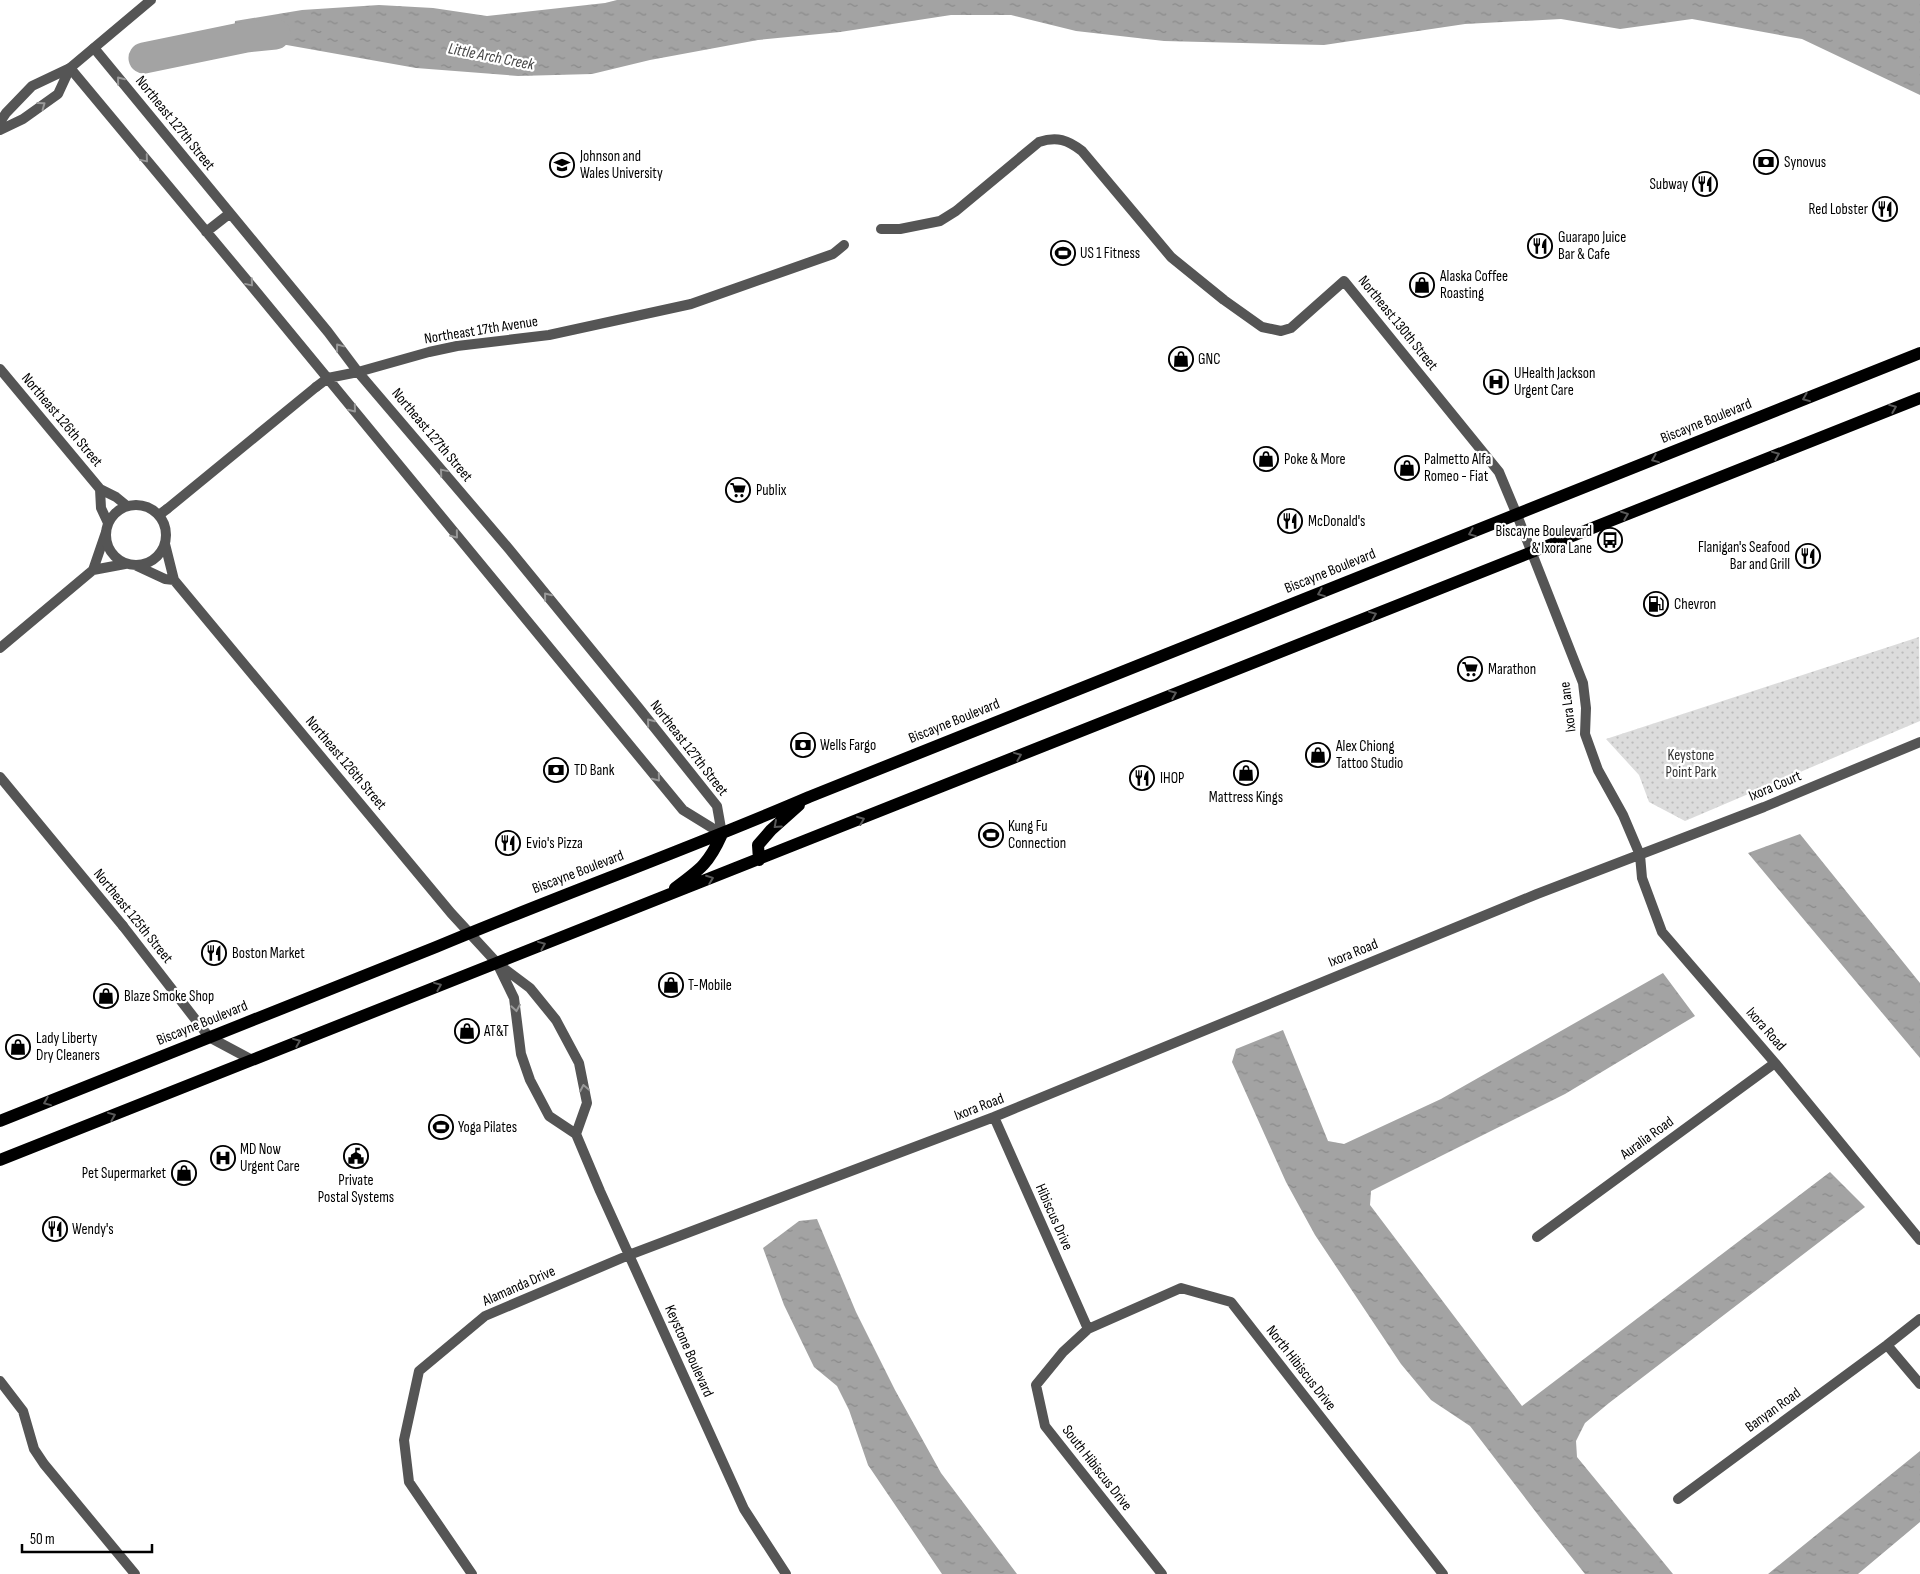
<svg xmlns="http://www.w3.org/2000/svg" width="1920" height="1574" font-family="'Sofia Sans Condensed',sans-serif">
<defs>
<pattern id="park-dots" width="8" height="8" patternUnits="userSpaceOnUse" patternTransform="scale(1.25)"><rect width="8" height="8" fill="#dcdcdc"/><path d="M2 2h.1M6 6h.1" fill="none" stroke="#bbb" stroke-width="1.8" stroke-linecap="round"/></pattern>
<pattern id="water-ripples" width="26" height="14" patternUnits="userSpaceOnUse" patternTransform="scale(1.25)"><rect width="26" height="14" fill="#a3a3a3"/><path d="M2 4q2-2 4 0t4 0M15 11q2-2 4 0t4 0" fill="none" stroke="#8b8b8b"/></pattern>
</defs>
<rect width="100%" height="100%" fill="#fff"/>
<path fill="url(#park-dots)" d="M1919,637L1920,721L1685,821L1649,802L1639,775L1606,739Z"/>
<path fill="url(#water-ripples)" d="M617,0H1920V95L1802,39L1692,19L1620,29L1561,19L1465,24L1324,45L1164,41L1076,31L1011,15H951L840,32L758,40L650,60L592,74L518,76L416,68L281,44L233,45L235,21L302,10L379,5L433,8L487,16L605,3Z
M1800,834L1920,983V1058L1748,853Z
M1663,973L1695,1016L1565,1094L1371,1191L1370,1205L1522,1406L1830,1172L1865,1207L1609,1403L1585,1423L1576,1441L1577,1457L1673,1574H1585L1542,1520L1470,1426L1431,1400L1401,1364L1315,1235L1286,1182L1232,1062L1236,1049L1283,1030L1328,1141L1344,1144L1441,1099Z
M817,1219L856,1312L895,1390L941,1473L1017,1574H942L868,1465L849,1410L837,1386L814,1367L784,1305L763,1248L799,1221Z
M1920,1451V1522L1858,1574H1768Z"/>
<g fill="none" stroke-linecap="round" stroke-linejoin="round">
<path stroke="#a3a3a3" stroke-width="31" d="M144,58L246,37L275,34"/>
<path stroke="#555" stroke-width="10" d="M358,372L429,352L457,346L549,335L691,304L833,254L844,245
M167,509L316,387
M0,777L123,926"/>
<path stroke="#555" stroke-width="10" d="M94,48L328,332L358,372L509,549L638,707L717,806L722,834
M70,68L245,278L683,810L722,834
M881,229H900L940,221L956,211L1039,142C1057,136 1068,140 1082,151L1171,257L1224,300L1262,327L1281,331L1291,328L1344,281L1499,472L1517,515L1583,683L1586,708L1585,734L1598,770L1623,815L1640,855L1642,878L1662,932L1775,1063L1920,1240
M206,232L229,214
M316,387L328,378L358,372
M159,515L167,509
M93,570L125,564
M0,648L93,570L106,532
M123,926L209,1037L252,1060
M497,963L514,998L521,1054L530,1080L549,1116L576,1134L600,1191L744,1509L786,1574
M498,964L530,988L556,1020L579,1063L587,1103L576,1134
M994,1117L1088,1329
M1537,1237L1775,1063
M1887,1345L1920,1384
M0,1381L23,1411L34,1449L44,1464L135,1574
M1678,1499L1887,1345L1920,1319
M472,1574L409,1482L404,1440L419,1371L485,1316L629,1255L994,1117L1537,894L1764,807L1920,742
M1162,1574L1045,1426L1036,1385L1063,1352L1088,1329L1181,1288L1231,1302L1443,1574"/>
<path stroke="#555" stroke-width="10" d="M0,122L6,113L32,86L70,68L151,0
M0,130L23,119L58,94L70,68
M0,369L100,489L116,497L127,506
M100,489L101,508L108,523
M106 535a30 30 0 1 1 60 0a30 30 0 1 1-60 0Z
M165,544L174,580L451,913L497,963
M137,566L165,579L174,580"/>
<path stroke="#000" stroke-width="12" d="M759,860L758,845L771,830L799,805
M675,888C701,869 709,863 722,834
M0,1121L436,947C560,895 686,850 809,797L1920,353
M0,1160L1920,398"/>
</g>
<defs><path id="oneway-chevron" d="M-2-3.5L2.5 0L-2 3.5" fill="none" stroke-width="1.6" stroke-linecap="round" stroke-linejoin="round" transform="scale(1.25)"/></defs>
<g stroke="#999">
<use href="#oneway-chevron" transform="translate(120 80) rotate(-129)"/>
<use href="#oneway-chevron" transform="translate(42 105) rotate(-36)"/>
<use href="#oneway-chevron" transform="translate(145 159) rotate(50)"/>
<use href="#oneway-chevron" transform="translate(250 283) rotate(50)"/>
<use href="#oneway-chevron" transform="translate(339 347) rotate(-127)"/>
<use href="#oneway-chevron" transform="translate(353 409) rotate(51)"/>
<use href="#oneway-chevron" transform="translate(443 472) rotate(-130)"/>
<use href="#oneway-chevron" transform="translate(455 535) rotate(51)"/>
<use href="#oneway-chevron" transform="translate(547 596) rotate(-129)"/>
<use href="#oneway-chevron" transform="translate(650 722) rotate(-129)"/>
<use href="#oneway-chevron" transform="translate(657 778) rotate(51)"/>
<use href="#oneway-chevron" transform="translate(516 1008) rotate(81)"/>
<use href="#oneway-chevron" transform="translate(584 1088) rotate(-101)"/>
</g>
<g stroke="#595959">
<use href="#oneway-chevron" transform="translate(1806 398) rotate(158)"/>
<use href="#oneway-chevron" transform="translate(1893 408) rotate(-22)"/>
<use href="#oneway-chevron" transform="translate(1776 455) rotate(-22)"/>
<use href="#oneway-chevron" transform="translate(1655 459) rotate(158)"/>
<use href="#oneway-chevron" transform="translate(1625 515) rotate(-21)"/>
<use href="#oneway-chevron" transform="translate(1472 533) rotate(158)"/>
<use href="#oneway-chevron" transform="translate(1321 593) rotate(158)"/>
<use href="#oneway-chevron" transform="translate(1373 615) rotate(-22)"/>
<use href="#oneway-chevron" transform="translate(1173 694) rotate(-22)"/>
<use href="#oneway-chevron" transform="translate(1018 756) rotate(-22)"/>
<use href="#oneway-chevron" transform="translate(861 820) rotate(-22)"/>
<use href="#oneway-chevron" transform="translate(777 825) rotate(138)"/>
<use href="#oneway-chevron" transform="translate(710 879) rotate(-21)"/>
<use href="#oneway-chevron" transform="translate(542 945) rotate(-22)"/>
<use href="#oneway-chevron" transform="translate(438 986) rotate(-22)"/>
<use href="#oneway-chevron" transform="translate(297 1042) rotate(-22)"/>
<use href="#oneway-chevron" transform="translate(47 1102) rotate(158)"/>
<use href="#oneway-chevron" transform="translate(112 1116) rotate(-22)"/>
</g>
<defs>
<symbol id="bank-ring" viewBox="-11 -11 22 22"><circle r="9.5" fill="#fff" stroke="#000" stroke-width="1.5"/><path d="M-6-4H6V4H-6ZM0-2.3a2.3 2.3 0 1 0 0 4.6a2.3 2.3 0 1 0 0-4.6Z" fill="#000"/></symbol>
<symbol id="university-ring" viewBox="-11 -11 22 22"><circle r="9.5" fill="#fff" stroke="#000" stroke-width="1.5"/><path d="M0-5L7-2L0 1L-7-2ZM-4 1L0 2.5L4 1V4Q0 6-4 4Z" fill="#000"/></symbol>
<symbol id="restaurant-ring" viewBox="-11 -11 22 22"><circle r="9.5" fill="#fff" stroke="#000" stroke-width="1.5"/><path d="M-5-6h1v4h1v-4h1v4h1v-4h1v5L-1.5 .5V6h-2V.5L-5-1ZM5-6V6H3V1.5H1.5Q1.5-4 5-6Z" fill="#000"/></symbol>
<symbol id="stadium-ring" viewBox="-11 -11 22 22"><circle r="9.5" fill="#fff" stroke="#000" stroke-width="1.5"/><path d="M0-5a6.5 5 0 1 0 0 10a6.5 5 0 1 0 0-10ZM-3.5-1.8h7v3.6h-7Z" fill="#000"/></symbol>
<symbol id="shop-ring" viewBox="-11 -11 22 22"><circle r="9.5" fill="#fff" stroke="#000" stroke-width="1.5"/><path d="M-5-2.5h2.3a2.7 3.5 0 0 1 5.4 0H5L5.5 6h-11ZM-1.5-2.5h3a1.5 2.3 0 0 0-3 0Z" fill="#000"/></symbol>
<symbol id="hospital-ring" viewBox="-11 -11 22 22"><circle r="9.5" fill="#fff" stroke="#000" stroke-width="1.5"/><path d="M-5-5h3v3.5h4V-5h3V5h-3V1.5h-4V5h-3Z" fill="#000"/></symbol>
<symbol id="supermarket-ring" viewBox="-11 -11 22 22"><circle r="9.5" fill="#fff" stroke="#000" stroke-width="1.5"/><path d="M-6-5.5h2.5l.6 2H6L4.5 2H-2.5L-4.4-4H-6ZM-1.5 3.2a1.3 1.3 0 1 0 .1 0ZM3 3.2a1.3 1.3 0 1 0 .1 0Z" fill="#000"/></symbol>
<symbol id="bus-ring" viewBox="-11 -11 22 22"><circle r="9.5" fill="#fff" stroke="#000" stroke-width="1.5"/><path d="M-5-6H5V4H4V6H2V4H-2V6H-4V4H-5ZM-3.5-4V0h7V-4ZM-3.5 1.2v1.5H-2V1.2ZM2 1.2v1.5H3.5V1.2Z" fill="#000"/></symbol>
<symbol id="fuel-ring" viewBox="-11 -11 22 22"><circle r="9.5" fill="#fff" stroke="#000" stroke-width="1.5"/><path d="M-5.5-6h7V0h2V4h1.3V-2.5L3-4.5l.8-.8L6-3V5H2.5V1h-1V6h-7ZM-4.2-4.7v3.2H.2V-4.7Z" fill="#000"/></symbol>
<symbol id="civic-ring" viewBox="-11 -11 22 22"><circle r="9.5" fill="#fff" stroke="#000" stroke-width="1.5"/><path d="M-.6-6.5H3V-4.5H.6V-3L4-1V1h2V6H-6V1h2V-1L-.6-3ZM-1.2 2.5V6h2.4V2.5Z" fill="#000"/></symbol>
</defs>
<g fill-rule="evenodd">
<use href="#bank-ring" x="1752" y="148" width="28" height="28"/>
<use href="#university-ring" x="548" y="151" width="28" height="28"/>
<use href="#restaurant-ring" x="1691" y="170" width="28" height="28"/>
<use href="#restaurant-ring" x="1871" y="195" width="28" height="28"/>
<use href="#restaurant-ring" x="1526" y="232" width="28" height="28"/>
<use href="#stadium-ring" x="1049" y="239" width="28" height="28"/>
<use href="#shop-ring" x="1408" y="271" width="28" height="28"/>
<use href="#shop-ring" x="1167" y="345" width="28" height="28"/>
<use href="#hospital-ring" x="1482" y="368" width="28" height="28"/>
<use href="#shop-ring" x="1252" y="445" width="28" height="28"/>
<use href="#shop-ring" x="1393" y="454" width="28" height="28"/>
<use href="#supermarket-ring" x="724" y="476" width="28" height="28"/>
<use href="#restaurant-ring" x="1276" y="507" width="28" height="28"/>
<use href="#bus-ring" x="1596" y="526" width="28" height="28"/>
<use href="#restaurant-ring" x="1794" y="542" width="28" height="28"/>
<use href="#fuel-ring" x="1642" y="590" width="28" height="28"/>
<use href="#supermarket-ring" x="1456" y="655" width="28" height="28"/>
<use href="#bank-ring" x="789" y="731" width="28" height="28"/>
<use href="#shop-ring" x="1304" y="741" width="28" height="28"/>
<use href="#bank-ring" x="542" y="756" width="28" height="28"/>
<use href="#shop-ring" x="1232" y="759" width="28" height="28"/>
<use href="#restaurant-ring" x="1128" y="764" width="28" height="28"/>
<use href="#stadium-ring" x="977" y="821" width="28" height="28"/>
<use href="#restaurant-ring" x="494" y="829" width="28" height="28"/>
<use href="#restaurant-ring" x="200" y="939" width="28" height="28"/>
<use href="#shop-ring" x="657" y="971" width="28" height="28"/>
<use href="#shop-ring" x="92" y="982" width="28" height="28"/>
<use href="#shop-ring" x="453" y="1017" width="28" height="28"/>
<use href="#shop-ring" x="4" y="1033" width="28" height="28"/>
<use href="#stadium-ring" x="427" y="1113" width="28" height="28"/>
<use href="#civic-ring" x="342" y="1142" width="28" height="28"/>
<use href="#hospital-ring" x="209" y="1144" width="28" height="28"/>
<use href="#shop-ring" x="170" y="1159" width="28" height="28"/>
<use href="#restaurant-ring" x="41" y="1215" width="28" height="28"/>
</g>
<g text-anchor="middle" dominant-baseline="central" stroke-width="4.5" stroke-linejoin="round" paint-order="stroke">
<g font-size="15" fill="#000" stroke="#fff">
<text transform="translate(175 123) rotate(51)">Northeast 127th Street</text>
<text transform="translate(1398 323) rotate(51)">Northeast 130th Street</text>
<text transform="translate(481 330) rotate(-9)">Northeast 17th Avenue</text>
<text transform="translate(62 420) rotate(50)">Northeast 126th Street</text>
<text transform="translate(1706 421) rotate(-22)">Biscayne Boulevard</text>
<text transform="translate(432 435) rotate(50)">Northeast 127th Street</text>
<text transform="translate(1330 571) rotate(-22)">Biscayne Boulevard</text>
<text transform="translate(1568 707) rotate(-97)">Ixora Lane</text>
<text transform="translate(954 721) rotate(-22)">Biscayne Boulevard</text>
<text transform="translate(689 748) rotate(52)">Northeast 127th Street</text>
<text transform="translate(346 763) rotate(50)">Northeast 126th Street</text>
<text transform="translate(1775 786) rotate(-23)">Ixora Court</text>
<text transform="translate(578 872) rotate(-21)">Biscayne Boulevard</text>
<text transform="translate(133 916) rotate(51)">Northeast 125th Street</text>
<text transform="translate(1353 953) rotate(-22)">Ixora Road</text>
<text transform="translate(202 1023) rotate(-22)">Biscayne Boulevard</text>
<text transform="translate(1766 1029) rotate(49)">Ixora Road</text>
<text transform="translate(979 1107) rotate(-21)">Ixora Road</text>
<text transform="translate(1647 1138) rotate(-36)">Auralia Road</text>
<text transform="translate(1054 1217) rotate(66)">Hibiscus Drive</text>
<text transform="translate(519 1286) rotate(-24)">Alamanda Drive</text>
<text transform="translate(689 1351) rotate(66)">Keystone Boulevard</text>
<text transform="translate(1301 1368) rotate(52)">North Hibiscus Drive</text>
<text transform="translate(1773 1410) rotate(-36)">Banyan Road</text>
<text transform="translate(1097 1468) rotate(52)">South Hibiscus Drive</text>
</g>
<g font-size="15" fill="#000" stroke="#fff" text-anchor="start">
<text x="580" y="156">Johnson and<tspan x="580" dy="17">Wales University</tspan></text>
<text x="1784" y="162">Synovus</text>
<text x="1688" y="184" text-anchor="end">Subway</text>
<text x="1868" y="209" text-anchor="end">Red Lobster</text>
<text x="1558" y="237">Guarapo Juice<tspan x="1558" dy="17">Bar &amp; Cafe</tspan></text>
<text x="1080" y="253">US 1 Fitness</text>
<text x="1440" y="276">Alaska Coffee<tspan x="1440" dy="17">Roasting</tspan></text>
<text x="1198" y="359">GNC</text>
<text x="1514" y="373">UHealth Jackson<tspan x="1514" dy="17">Urgent Care</tspan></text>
<text x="1284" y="459">Poke &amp; More</text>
<text x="1424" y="459">Palmetto Alfa<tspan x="1424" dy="17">Romeo - Fiat</tspan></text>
<text x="756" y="490">Publix</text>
<text x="1308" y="521">McDonald's</text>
<text x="1592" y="531" text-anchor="end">Biscayne Boulevard<tspan x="1592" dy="17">&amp; Ixora Lane</tspan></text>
<text x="1790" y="547" text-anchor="end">Flanigan's Seafood<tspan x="1790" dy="17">Bar and Grill</tspan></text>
<text x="1674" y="604">Chevron</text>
<text x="1488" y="669">Marathon</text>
<text x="820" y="745">Wells Fargo</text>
<text x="1336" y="746">Alex Chiong<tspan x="1336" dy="17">Tattoo Studio</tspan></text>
<text x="574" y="770">TD Bank</text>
<text x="1160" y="778">IHOP</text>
<text x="1246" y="797" text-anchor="middle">Mattress Kings</text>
<text x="1008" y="826">Kung Fu<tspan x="1008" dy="17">Connection</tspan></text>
<text x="526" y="843">Evio's Pizza</text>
<text x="232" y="953">Boston Market</text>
<text x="688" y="985">T-Mobile</text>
<text x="124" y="996">Blaze Smoke Shop</text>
<text x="484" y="1031">AT&amp;T</text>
<text x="36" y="1038">Lady Liberty<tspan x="36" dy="17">Dry Cleaners</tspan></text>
<text x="458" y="1127">Yoga Pilates</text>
<text x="240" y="1149">MD Now<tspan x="240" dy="17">Urgent Care</tspan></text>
<text x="166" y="1173" text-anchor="end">Pet Supermarket</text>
<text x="356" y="1180" text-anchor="middle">Private<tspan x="356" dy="17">Postal Systems</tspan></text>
<text x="72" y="1229">Wendy's</text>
</g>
<g font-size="15" fill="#333" stroke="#fff">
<text x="1691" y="755">Keystone<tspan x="1691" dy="17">Point Park</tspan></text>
</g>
<g font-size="16" font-style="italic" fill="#444" stroke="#fff">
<text transform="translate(491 57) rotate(11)">Little Arch Creek</text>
</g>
</g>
<path d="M22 1544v8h130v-8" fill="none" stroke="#000000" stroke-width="2.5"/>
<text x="30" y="1544" font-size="15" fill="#000000" stroke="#ffffff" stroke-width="4" paint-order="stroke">50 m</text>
</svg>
